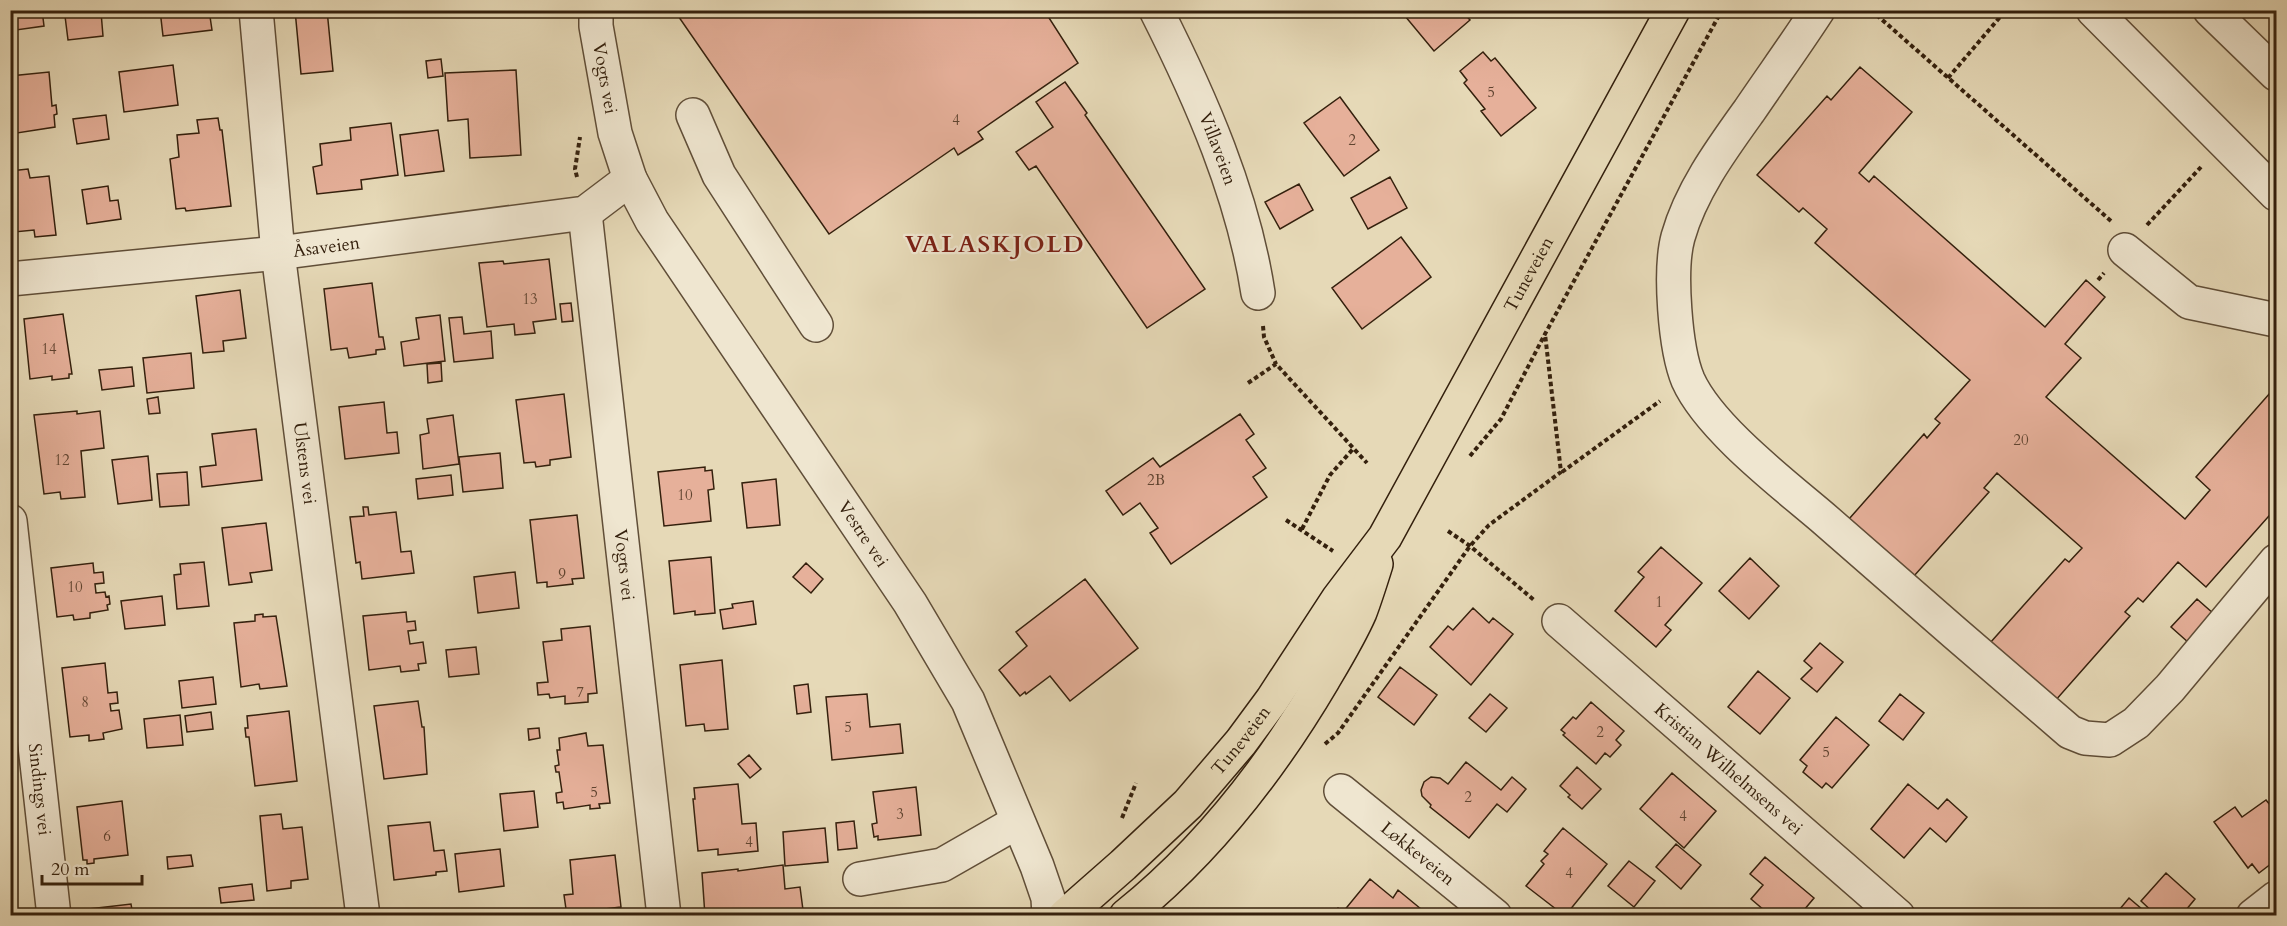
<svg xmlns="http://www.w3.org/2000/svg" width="2287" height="926" font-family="Cardo,serif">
<rect width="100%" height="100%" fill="#e6d9b7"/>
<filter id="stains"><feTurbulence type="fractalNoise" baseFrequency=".00333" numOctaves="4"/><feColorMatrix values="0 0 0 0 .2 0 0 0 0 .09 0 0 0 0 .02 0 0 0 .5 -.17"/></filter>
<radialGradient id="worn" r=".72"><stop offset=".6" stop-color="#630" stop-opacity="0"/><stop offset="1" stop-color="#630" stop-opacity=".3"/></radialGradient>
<path fill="#e6b09a" stroke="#34200d" stroke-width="1.5" d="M10,10H42L44,26L16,30L15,23L10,24Z
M160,10H209L212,30L163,36Z
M295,10H327L333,71L301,74Z
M674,10H1044L1078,63L978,132L983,139L958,155L954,148L829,234Z
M1400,10H1461L1470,20L1434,51Z
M101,12L103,36L68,40L65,16Z
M1483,52L1491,61L1495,58L1536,108L1501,136L1481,111L1485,109L1464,83L1467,80L1460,71Z
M441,59L443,76L428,78L426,61Z
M173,65L178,105L124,112L119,72Z
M1860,67L1912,112L1859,173L1869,182L1874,176L2045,327L2086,280L2105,297L2065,344L2081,358L2046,397L2185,519L2210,490L2196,477L2270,393L2276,398V508L2206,587L2178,562L2143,602L2138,598L2125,612L2130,616L2055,701L1990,643L2065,559L2069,562L2082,548L1997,473L1984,488L1989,492L1914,576L1849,519L1924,434L1927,438L1940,423L1935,419L1970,380L1815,243L1827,229L1803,208L1799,212L1757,175L1827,96L1831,100Z
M516,70L521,155L470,158L468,119L448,121L445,73Z
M49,72L52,106L56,105L57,114L54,115L55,127L17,133L16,126H10V76Z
M1065,82L1087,113L1085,115L1205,289L1147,328L1036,166L1029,170L1016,152L1053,127L1036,102Z
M1340,97L1379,150L1344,176L1304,123Z
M106,115L109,139L77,144L73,119Z
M218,118L220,130H222L231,206L186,211L185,208L176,209L170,159L179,157L177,135L199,133L197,120Z
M391,123L398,175L361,180L362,189L317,194L313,167L322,165L320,144L351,140L350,128Z
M438,130L444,171L405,176L400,135Z
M28,169L30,178L49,176L56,235L35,237L34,230L14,232L10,201V171Z
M1390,177L1407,208L1368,229L1351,198Z
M1299,184L1313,210L1280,229L1265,202Z
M108,186L110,201L118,200L121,219L87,224L82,190Z
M1401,237L1431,277L1362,329L1332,288Z
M549,259L556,319L533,322L535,333L515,335L514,324L487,327L479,263L503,261L504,264Z
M372,283L379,337H383L385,349L376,350V354L349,358L347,348L331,350L324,289Z
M240,290L246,338L223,341L224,351L203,353L196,296Z
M571,303L573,321L562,322L560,304Z
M63,314L72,374H69V378L52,380V376L30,379L24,319Z
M440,315L445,361L404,366L401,342L419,339L416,318Z
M462,317L464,334L491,331L493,358L454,362L449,318Z
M191,353L194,388L147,393L143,358Z
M441,363L442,381L428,383L427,364Z
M132,367L134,386L102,390L99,370Z
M564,394L571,457L550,460V465L536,467L535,462L524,463L516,400Z
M158,397L160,413L149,414L147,399Z
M384,402L387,433L397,432L399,453L345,459L339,407Z
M77,411V414L100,411L104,448L81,451L85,497L61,499L60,492L44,494L34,415Z
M1240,414L1254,434L1246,440L1266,468L1253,477L1267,497L1171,564L1150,533L1158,528L1140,503L1123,515L1106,491L1153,458L1160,467Z
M453,415L459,464L423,469L420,435L429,433L427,419Z
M256,429L262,480L202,487L200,467L216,465L212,434Z
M500,453L503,488L463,492L459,457Z
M148,456L152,500L118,504L112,460Z
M705,467V471L712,470L714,489L708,490L711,521L664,526L658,472Z
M187,472L189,505L160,507L157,474Z
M451,475L453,495L418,499L416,479Z
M776,479L780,525L747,528L742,483Z
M363,507H368L369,515L396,512L401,552L411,551L414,573L362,579L360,562L356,563L350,517L364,516Z
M577,515L584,578L572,579L573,584L547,587V582L537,583L530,520Z
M266,523L272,570L250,573L252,582L229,585L222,528Z
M1661,547L1702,583L1665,625L1671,630L1656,647L1615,611L1644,577L1638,572Z
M711,557L715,613L695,615V611L674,614L669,561Z
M1750,558L1779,586L1749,619L1719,591Z
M204,562L209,606L177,609L174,575L181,574L180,564Z
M93,563L94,573L103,572L104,583L95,584L96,593L105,592L106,597L109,596L110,604L107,605L108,610L90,613V618L74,620L73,615L57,617L51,568Z
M806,563L823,579L811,593L793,577Z
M515,572L519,608L478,613L474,577Z
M1085,579L1138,648L1070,701L1050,676L1026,694L1025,692L1020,696L999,670L1027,646L1016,632Z
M162,596L165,625L125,629L121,601Z
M2197,599L2214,614L2189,643L2171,627Z
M753,601L756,624L723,629L720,610L733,608L732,604Z
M1473,608L1489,623L1493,618L1513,634L1471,685L1430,647L1448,626L1453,630Z
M406,612L407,622L415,621L416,630L408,631L410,644L423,642L426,663L418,664L419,670L401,672L400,666L369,670L363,616Z
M263,614V617L276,616L287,686L260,689L259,684L241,687L234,623L255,621V615Z
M590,626L597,693L588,694V702L565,704V696L550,698L549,694L538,695L537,683L548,682L543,642L562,640L561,629Z
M1820,643L1843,662L1817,692L1801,679L1812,668L1804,661Z
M476,647L479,674L449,677L446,650Z
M722,660L728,729L705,731L704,724L686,726L680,665Z
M105,663L108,693L117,692L118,703L110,704L111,711L119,710L122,729L103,733L104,739L89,741V735L70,737L62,668Z
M1400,667L1437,695L1414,725L1378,697Z
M1758,671L1790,698L1760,734L1728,707Z
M213,677L216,704L182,708L179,681Z
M808,684L811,712L797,714L794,686Z
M867,694L870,727L900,724L903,753L832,760L826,697Z
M1490,694L1507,708L1486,732L1469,718Z
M1900,694L1924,713L1903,740L1879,721Z
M418,701L422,727H424L427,774L384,779L374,706Z
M1591,702L1624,731L1616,740L1621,745L1610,757L1605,753L1596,764L1563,735L1565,733L1561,730L1573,717L1576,719Z
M289,711L297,781L255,786L249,737H246L245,728H248L247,716Z
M211,712L213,729L187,732L185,716Z
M180,715L183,745L147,748L144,719Z
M1836,717L1869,745L1832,788L1826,783L1822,788L1803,772L1807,766L1800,760Z
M539,728L540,738L529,740L528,729Z
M586,733L588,746L603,745L610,803L599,804L600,808L590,809V805L564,809L563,802L557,803L556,793L562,792L559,772H556L555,766L559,765L557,750H560L559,738Z
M749,755L761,769L750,778L738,764Z
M1466,762L1501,790L1512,777L1526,789L1507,812L1497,804L1469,838L1430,807L1431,805L1422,796L1421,790L1424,782L1431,777L1440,778L1448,784Z
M1577,767L1601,789L1582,809L1568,797L1570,795L1560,786Z
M1672,773L1716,811L1684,848L1640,809Z
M738,784L742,824L756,823L758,851L718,855V849L698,851L693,799H695L694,788Z
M1908,784L1938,809L1947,799L1967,817L1946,842L1930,828L1904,858L1871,829Z
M916,787L921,835L878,840V836L874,837L872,824L877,823L873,792Z
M534,791L538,827L504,831L500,794Z
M2266,800L2275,811L2276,810V860L2259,873L2252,864L2248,868L2214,822L2235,807L2242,817Z
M122,801L128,855L94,859V863L87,864V860H83L77,807Z
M281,814L283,829L302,827L308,879L291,881V888L267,891L260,816Z
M854,821L857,848L838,850L836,823Z
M430,822L434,851L444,850L447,871L436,872V875L394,880L388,826Z
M825,828L828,862L785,866L783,832Z
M1563,828L1607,864L1565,916L1526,886L1544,864L1541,861L1548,854L1544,851Z
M1676,844L1701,865L1681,889L1656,867Z
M500,849L504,886L459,892L455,854Z
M191,855L193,866L168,869L167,857Z
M615,855L621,907L597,910L598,916H567L564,895L573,894L570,860Z
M1765,857L1814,898L1799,916H1771L1751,899L1763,885L1750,874Z
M1629,861L1655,881L1634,907L1608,886Z
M783,865L785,889L800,887L803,910L787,912L788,916H705L702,873L738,869V871Z
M2166,873L2195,899L2181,916H2157L2141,901Z
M1370,879L1393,898L1398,890L1421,909L1415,916H1331L1338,908L1343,912Z
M252,884L254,900L221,903L219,888Z
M2129,898L2150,916H2114Z
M131,904L133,916H90L89,909Z
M904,910V913L932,910V916H882L890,915L889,912Z"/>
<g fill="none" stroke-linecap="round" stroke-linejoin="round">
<defs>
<g id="minor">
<path id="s1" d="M256,10L278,253L363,916"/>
<path id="s2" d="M596,10V26L615,133L630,179L652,221L910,603L968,701L1037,866L1048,898L1049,916"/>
<path id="s3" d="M1156,10C1201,99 1243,195 1258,293"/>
<path d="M1818,10C1796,44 1772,77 1749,111C1721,150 1691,191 1678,237C1669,270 1675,349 1688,380C1709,427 1782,483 1822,517C1904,589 1987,661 2070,732L2085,738L2110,740L2136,723L2170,688L2276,561"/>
<path d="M2093,10L2276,194"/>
<path d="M2210,10L2276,74"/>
<path d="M693,115L719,175L816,325"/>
<path id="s4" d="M585,213L664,916"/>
<path d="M2125,250L2189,302L2276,320"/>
<path id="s5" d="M10,279L278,253L585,213L630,179"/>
<path id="s6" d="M10,521L54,916"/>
<path id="s7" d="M1559,621L1898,916"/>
<path id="s8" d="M1341,791L1495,916"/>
<path d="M860,879L942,865L1017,822"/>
<path d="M2253,916L2276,898"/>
</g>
<g id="major">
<path id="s9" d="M1065,916L1123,865L1188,804L1241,742L1272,700L1338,599L1385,537L1673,10"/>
<path d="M1126,916C1206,852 1271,768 1323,680C1336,658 1350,635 1360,612C1366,596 1371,580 1376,564"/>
</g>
</defs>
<use href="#minor" stroke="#604e38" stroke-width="36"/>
<use href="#major" stroke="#34200d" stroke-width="36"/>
<path stroke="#34200d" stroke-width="4" stroke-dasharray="4.5 3" stroke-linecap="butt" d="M1871,10L2111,221
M1948,78L2006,10
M577,177L575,169L580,137
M2147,225L2201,167
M2098,280L2104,273
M1263,326L1264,337L1276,364
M1248,383L1276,364L1367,463
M1470,456L1501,419L1545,334L1722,10
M1562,472L1660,401
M1286,520L1333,551
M1302,529L1330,475L1353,449
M1448,531L1470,546L1534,600
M1325,744L1338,733L1470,546L1489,525L1561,472L1545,334
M1122,818L1136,783"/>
<use href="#minor" stroke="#efe6d0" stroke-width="33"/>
<use href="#major" stroke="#e6d9b7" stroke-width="33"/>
</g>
<g text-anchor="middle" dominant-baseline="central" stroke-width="4.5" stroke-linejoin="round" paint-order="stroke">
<g font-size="15" fill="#604430">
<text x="1491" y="92">5</text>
<text x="956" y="120">4</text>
<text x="1352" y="140">2</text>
<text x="530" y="299">13</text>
<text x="49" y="349">14</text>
<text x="2021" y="440">20</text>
<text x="62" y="460">12</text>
<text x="1156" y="480">2B</text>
<text x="685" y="495">10</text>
<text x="562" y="574">9</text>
<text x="75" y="587">10</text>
<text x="1659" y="602">1</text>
<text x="580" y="692">7</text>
<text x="85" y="702">8</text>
<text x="848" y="727">5</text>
<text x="1600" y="732">2</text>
<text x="1826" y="752">5</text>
<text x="594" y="792">5</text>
<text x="1468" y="797">2</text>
<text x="900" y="814">3</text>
<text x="1683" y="816">4</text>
<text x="107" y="836">6</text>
<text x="749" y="842">4</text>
<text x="1569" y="873">4</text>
</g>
<g font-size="18" fill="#34200d" stroke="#efe6d0">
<text stroke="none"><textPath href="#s2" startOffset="69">Vogts vei</textPath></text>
<text stroke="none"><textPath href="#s3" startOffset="152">Villaveien</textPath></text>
<text stroke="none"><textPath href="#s5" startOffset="318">Åsaveien</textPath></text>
<text stroke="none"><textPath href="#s9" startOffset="798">Tuneveien</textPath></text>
<text stroke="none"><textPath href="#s1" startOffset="456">Ulstens vei</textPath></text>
<text stroke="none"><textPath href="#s2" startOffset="598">Vestre vei</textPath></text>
<text stroke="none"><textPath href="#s4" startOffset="354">Vogts vei</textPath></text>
<text stroke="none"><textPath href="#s9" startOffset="249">Tuneveien</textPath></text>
<text stroke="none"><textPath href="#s7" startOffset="225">Kristian Wilhelmsens vei</textPath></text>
<text stroke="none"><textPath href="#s6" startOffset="270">Sindings vei</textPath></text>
<text stroke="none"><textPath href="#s8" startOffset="99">Løkkeveien</textPath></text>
</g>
<g font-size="24" font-weight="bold" letter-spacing="1.5" fill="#7a1f14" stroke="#efe6d0">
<text x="995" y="244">VALASKJOLD</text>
</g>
</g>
<rect width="2287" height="926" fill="none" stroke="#e6d9b7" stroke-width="36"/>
<rect x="12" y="12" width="2263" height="902" fill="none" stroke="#34200d" stroke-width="3"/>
<rect x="18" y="18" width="2251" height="890" fill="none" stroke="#34200d" stroke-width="1.5"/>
<path d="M42 875v9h100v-9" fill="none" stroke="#34200d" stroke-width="3"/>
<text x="51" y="875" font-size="18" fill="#34200d" stroke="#efe6d0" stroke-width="4.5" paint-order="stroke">20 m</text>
<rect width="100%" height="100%" filter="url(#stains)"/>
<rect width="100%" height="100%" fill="url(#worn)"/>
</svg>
